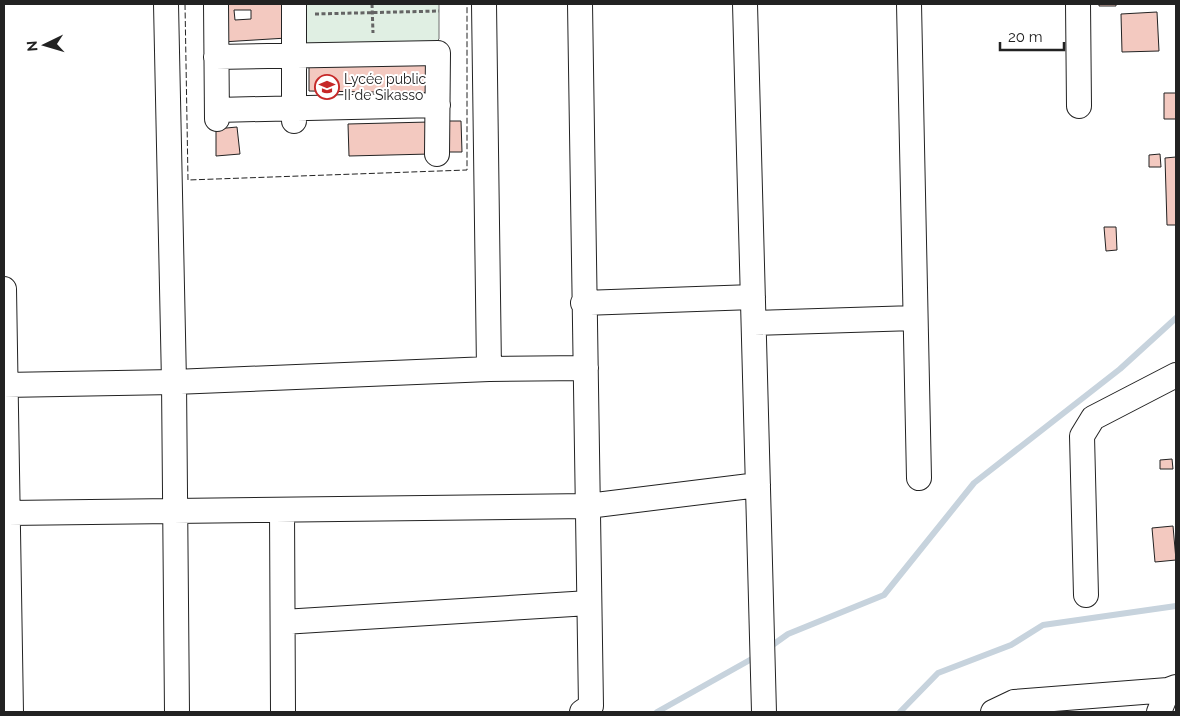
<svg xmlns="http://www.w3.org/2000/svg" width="1180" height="716" font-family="Raleway,sans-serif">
<rect width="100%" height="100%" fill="#fff"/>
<path fill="#e0efe3" stroke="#6f6f6f" d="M303,4H439V39L431,47L303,49Z"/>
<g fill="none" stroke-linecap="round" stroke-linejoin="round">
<path stroke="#c7d3dd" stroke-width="6" d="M767,649L788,634L884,595L974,483L1120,369L1176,318
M657,712L757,656
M900,712L938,673L1011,645L1043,625L1176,606"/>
</g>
<path fill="#f3c9c0" stroke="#222" fill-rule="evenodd" d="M220,4H285L287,38L222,42ZM234,10H251V19L235,20Z
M1099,4H1116V6H1099Z
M1157,12L1159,51L1122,52L1121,14Z
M309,60L435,61V93L309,91Z
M1164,93H1176V119H1164Z
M447,121H461L462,152H448Z
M429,122L430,154L349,156L348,124Z
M237,127L240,154L216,156V129Z
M1160,154L1161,167H1149V155Z
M1176,157V225H1167L1165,158Z
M1104,227H1116L1117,250L1106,251Z
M1172,459L1173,469H1160V460Z
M1173,526L1176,560L1155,562L1152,528Z"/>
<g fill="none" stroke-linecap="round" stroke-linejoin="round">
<defs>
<path id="minor" d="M166,4L174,382L177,712
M216,4L217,119
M294,4V121
M484,4L489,369
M580,4C583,238 588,472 591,706L582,712
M745,4L764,712
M909,4L919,478
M1078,4L1079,106
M216,57L438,53L437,154
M217,110L438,105
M4,289L11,712
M583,303L753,297
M754,323L915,318
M4,385L174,382L489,369L586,368
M282,510L283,712
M8,513L588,506L758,485
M1086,595L1082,436L1093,418L1176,375
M283,622L589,603
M993,712L1014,702L1168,690L1176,687
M1159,712L1168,690"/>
</defs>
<use href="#minor" stroke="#222" stroke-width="26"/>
<path stroke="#646464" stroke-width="3" stroke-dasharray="4 2.5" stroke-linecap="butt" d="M372,4L373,33
M315,14L439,11"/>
<use href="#minor" stroke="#fff" stroke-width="24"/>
<path stroke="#222" stroke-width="1" stroke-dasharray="6 2.5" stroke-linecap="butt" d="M185,4L188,180L467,170V4"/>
</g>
<defs>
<symbol id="school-ring" viewBox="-11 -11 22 22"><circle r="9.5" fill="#fff" stroke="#c62828" stroke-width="1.5"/><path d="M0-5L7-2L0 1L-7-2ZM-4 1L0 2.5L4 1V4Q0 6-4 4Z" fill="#c62828"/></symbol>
</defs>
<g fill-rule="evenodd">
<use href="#school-ring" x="313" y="73" width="28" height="28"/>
</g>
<g text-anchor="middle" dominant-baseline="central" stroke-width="4" stroke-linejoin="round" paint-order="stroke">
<g font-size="14" fill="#222" stroke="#fff" text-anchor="start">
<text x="344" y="79">Lycée public<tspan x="344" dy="16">II de Sikasso</tspan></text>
</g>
</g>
<rect width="1180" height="716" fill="none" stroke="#222222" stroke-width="10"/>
<g transform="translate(45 45) rotate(265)" stroke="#ffffff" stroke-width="4" paint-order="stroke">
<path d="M0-4L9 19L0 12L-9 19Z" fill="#222222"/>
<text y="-8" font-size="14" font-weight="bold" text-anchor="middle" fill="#222222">N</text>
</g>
<path d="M1000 42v8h64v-8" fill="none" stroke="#222222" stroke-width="2.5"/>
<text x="1008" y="42" font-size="15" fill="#222222" stroke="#ffffff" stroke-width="4" paint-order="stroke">20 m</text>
</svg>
